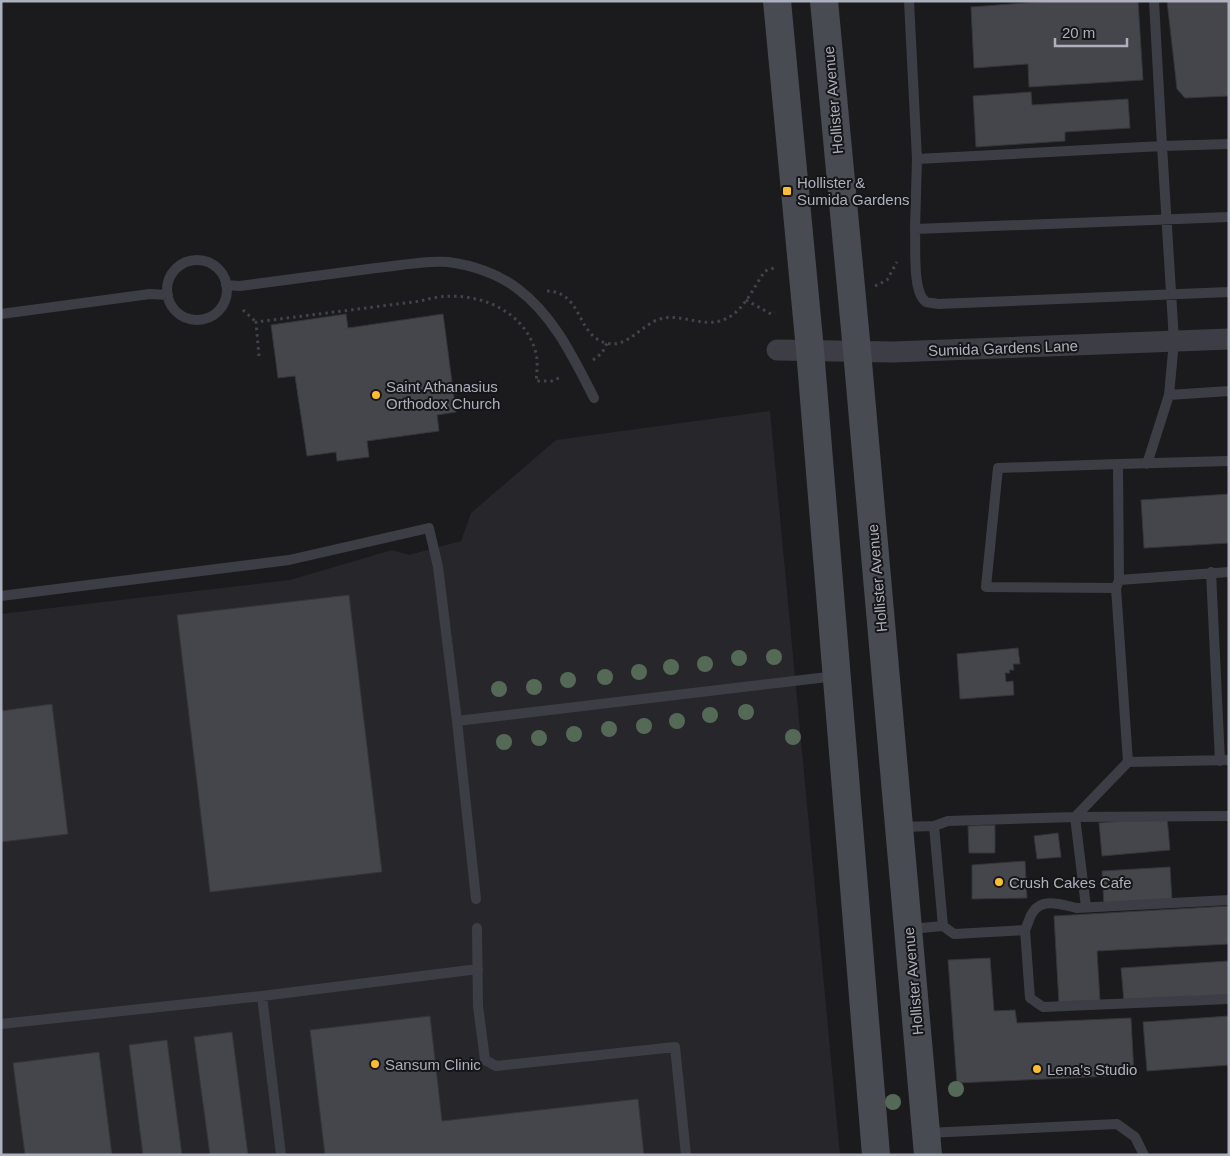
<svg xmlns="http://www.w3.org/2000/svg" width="1230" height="1156" font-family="Arial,sans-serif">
<rect width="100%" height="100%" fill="#1b1b1d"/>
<path fill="#27272b" d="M770,411L840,1155H1V614L290,580L392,550L409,555L461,541L471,513L556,440Z"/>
<path fill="#45464b" stroke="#35353a" d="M1051,1H1138L1143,80L1029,87L1028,64L974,68L971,7Z
M1167,1H1229V96L1185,98L1177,89Z
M1031,92L1032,105L1128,99L1130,128L1065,132V141L976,147L973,96Z
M346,314L348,328L443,314L456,412L437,415L439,431L367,441L369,457L337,461L336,452L307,456L295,376L278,378L271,325Z
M1229,494V543L1144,548L1141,500Z
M349,595L382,872L210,892L177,615Z
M1018,648L1020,664H1013L1014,670H1009L1010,673H1005L1006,682L1013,681L1014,695L960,699L957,654Z
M52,704L68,834L1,842V711Z
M1167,817L1170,850L1102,856L1099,823Z
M995,825V853H969L968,826Z
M1058,833L1061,857L1037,859L1034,836Z
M1025,861L1027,898L972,899V865Z
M1170,867L1172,901L1104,905L1102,871Z
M1229,906V944L1097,951L1100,1001L1059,1004L1054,916Z
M990,958L994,1011L1015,1010L1017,1023L1131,1018L1134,1075L957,1083L948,960Z
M1229,961V996L1124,1002L1121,968Z
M430,1016L442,1121L638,1099L644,1155H325L310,1030Z
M1229,1016V1065L1147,1071L1143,1022Z
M232,1032L248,1155H210L194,1037Z
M167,1040L182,1155H143L129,1045Z
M99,1052L112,1155H25L13,1063Z"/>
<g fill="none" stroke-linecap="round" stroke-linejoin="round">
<path stroke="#41444a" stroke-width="3" stroke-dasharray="2.5 4" stroke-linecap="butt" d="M875,286L887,280L897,262
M547,291C583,292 576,335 606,343C627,349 642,324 660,319C685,312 706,332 731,316C746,306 755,285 765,271L774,268
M746,300L771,314L775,313
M243,310L256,322
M259,356L256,322L421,301C465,287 523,304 536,353C538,362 537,372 536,381H552L561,377
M593,360L602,353L607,343"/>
<path stroke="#3d3e45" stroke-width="10" d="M909,1L917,159L915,229L1229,217
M917,159L1162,146L1154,1
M915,229C916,245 912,293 926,302C929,303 934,303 938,304L1229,292
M167 290a30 30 0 1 1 60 0a30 30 0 1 1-60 0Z
M226,285L240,286C285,280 330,274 376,268C395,266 429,260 448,262C472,265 499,274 518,289C554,316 574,359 594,398
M1,314L150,294L168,295
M1169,395L1229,391
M1229,461L1118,464L1119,580L1116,588L1128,762L1229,760
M1147,464L1169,395L1174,341L1162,146L1229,144
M1211,572L1220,761
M1119,580L1229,572
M1116,588L986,587L998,468L1118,464
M1,596L289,560L429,528L438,567L457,721L476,899
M457,721L836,676
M1075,817L1229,816
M1075,817L1128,762
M901,827L934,826
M943,926L934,826L948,821L1075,817L1086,907
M477,928L478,1006L485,1060L496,1066L675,1047L686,1155
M910,929L943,926L954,934L1025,930L1030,998L1043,1007L1229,999
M1025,930C1028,925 1029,917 1033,912C1042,897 1063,905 1077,908L1229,900
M262,996L281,1155
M1,1024L262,996L478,969
M927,1133L1117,1124L1135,1137L1144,1155"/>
<path stroke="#3d3e45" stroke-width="21" d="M777,350L893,352L1229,339"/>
<path stroke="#494b53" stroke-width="28" d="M777,1L810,350L876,1155
M824,1L857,351L928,1155"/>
</g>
<g fill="#546a57">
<circle cx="774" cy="657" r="8"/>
<circle cx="739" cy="658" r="8"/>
<circle cx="705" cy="664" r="8"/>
<circle cx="671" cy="667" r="8"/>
<circle cx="639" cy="672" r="8"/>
<circle cx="605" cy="677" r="8"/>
<circle cx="568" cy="680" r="8"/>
<circle cx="534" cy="687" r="8"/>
<circle cx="499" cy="689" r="8"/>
<circle cx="746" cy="712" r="8"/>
<circle cx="710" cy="715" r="8"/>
<circle cx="677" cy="721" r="8"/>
<circle cx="644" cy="726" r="8"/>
<circle cx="609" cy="729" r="8"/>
<circle cx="574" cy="734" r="8"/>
<circle cx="793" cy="737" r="8"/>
<circle cx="539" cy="738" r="8"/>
<circle cx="504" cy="742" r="8"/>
<circle cx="956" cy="1089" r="8"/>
<circle cx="893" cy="1102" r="8"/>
</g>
<g fill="#ffbe31" stroke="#161619" stroke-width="2">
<rect x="782" y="186" width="10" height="10" rx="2.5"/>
<circle cx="376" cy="395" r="5"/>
<circle cx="999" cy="882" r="5"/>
<circle cx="375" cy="1064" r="5"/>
<circle cx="1037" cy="1069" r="5"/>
</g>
<g text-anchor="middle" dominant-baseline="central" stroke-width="4" stroke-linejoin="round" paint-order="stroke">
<g font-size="15" fill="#adb1be" stroke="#161619">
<text transform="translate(833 100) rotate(-95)">Hollister Avenue</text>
<text transform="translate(1003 348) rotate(-2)">Sumida Gardens Lane</text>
<text transform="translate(877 578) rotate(-95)">Hollister Avenue</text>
<text transform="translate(913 981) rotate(-95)">Hollister Avenue</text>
</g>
<g font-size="15" fill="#adb1be" stroke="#161619" text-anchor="start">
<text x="797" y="182">Hollister &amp;<tspan x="797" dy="17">Sumida Gardens</tspan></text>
<text x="386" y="386">Saint Athanasius<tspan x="386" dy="17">Orthodox Church</tspan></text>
<text x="1009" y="882">Crush Cakes Cafe</text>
<text x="385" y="1064">Sansum Clinic</text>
<text x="1047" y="1069">Lena's Studio</text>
</g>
</g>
<rect width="1230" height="1156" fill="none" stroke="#adb1be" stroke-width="5"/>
<path d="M1055 38v8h72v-8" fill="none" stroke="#adb1be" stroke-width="2.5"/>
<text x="1062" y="38" font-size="15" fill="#adb1be" stroke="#161619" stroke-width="4" paint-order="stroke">20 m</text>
</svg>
